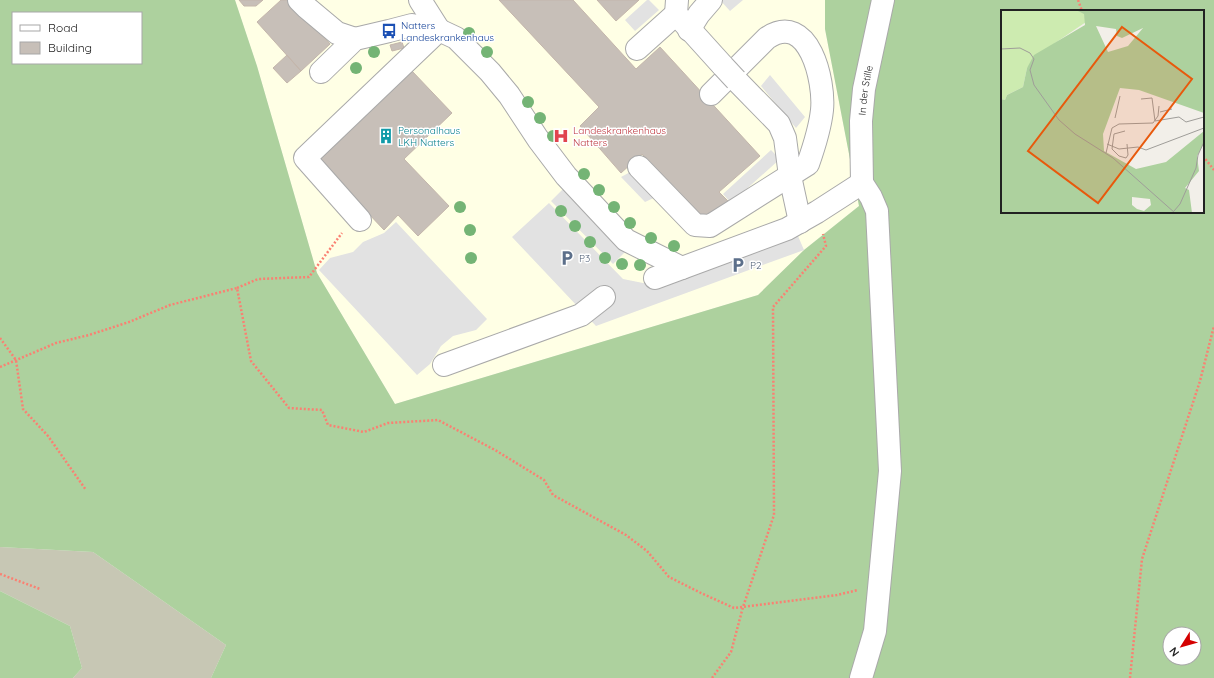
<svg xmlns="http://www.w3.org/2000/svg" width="1214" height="678" font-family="Quicksand,sans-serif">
<rect width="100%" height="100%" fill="#f2efe9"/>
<path fill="#ffffe5" d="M235,0H825V29L859,206L804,250L758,295L395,404L317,273L257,66Z"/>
<path fill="#c7c7b4" d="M0,547L93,552L226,645L211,678H73L82,668L70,626L0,591Z"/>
<path fill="#add19e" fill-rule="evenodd" d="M0,0H235L257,66L317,273L395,404L758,295L804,250L859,206L825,29V0H1214V678H211L226,645L93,552L0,547ZM1002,11H1203V212H1002ZM13,13H141V63H13ZM1170,634H1194V658H1170Z
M0,591L70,626L82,668L73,678H0Z"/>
<path fill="#e2e2e2" d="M647,0H649L659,10L635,31L625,20Z
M720,0H743L730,11Z
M770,75L805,117L796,128L761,86Z
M771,150L780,159L731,203L723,194Z
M634,170L658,196L645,202L621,177Z
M563,189L625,252L613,264L551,201Z
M549,203L623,279L658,286L798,236L804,250L596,326L512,237Z
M396,222L487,319L476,330L453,336L441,346L430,364L417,375L319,270L330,258L353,252L363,242L384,233Z"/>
<path fill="#c7bfb8" stroke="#c4b6ab" d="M239,0H263L256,6H244Z
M281,0H290L330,44L301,71L257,22Z
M499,0H573L636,69L660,47L760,156L719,192L728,201L705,220L642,154L621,173L580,126L599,107Z
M597,0H639L616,21Z
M402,42L404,48L392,51L390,45Z
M287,55L301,71L287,83L273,68Z
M412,71L452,113L404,159L449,206L418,236L398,215L384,230L318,160Z"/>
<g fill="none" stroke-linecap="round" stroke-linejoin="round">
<defs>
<g id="minor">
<path d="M299,0L306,7L337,33L355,39"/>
<path d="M677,0L676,14L723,66"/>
<path d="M689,30L699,14L711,0"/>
<path d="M637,49L676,14"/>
<path d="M321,72L355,39L389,31L412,25L439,30L456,38L490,72L509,95L538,139L566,176L626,240L682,268L787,229L817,212L862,183"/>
<path d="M736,80L779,124L785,138L790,176L800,222"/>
<path d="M639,167L695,225L710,226L808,164C814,147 820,129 822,110C825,82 809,10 767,38L711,94"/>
<path id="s1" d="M862,183L861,121L864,89L883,0"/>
<path d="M360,220L305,158L439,30L420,0"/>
<path d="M655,278L682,268"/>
<path d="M444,365L581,315L604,297"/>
<path d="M861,678L875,631L890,471L877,211L871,197L862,183"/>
</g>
</defs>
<use href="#minor" stroke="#a9a9a9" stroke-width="24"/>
<path stroke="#fa8072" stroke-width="2.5" stroke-dasharray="2 2" stroke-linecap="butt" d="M1078,0L1082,11
M1203,156L1214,170
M237,288L258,279L309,277L342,233
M0,338L16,360L23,409L48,436L86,490
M0,367L56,343L89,335L129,322L170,305L237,288L251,361L289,408L322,410L328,425L364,432L388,423L438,420L495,450L544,480L553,495L626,535L647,551L669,577L701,593L734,608L837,595L858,590
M0,574L40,589
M712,678L731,652L743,607L774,515L773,307L826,246L823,234
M1130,678L1142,559L1200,381L1214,326"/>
<use href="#minor" stroke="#fff" stroke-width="22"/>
<defs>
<path id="minor-bridge" d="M723,66L736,80"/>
</defs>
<use href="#minor-bridge" stroke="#a9a9a9" stroke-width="24" stroke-linecap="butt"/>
<use href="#minor-bridge" stroke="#fff" stroke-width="22"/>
</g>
<g fill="#74b475">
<circle cx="469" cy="33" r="6"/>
<circle cx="374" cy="52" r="6"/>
<circle cx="487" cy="52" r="6"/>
<circle cx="356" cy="68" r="6"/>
<circle cx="528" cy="102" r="6"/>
<circle cx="540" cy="118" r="6"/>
<circle cx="553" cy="136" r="6"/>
<circle cx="584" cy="174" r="6"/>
<circle cx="599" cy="190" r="6"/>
<circle cx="460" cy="207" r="6"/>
<circle cx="614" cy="207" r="6"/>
<circle cx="561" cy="211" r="6"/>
<circle cx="630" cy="223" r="6"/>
<circle cx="575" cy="226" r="6"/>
<circle cx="470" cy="230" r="6"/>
<circle cx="651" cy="238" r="6"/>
<circle cx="590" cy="242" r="6"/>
<circle cx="674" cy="246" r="6"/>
<circle cx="471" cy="258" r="6"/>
<circle cx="605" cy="258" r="6"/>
<circle cx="622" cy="264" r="6"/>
<circle cx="640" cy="265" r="6"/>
</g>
<defs>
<symbol id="bus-bare" viewBox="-9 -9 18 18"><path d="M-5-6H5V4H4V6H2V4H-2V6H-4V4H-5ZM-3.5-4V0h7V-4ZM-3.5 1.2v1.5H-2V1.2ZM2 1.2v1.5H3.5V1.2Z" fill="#1a4fb4" stroke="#fff" stroke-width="2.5" paint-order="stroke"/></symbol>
<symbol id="building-bare" viewBox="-9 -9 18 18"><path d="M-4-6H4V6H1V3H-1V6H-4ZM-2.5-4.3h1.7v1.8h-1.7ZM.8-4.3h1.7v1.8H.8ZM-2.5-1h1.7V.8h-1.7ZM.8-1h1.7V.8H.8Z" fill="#0f9aa8" stroke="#fff" stroke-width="2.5" paint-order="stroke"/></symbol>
<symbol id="hospital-bare" viewBox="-9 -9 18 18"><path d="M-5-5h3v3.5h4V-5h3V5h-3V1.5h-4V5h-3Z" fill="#e0444e" stroke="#fff" stroke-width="2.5" paint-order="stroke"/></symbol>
<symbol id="parking-bare" viewBox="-9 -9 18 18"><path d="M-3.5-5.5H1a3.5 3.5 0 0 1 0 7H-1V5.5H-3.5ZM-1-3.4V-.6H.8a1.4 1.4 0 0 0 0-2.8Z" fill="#5c6f8a" stroke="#fff" stroke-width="2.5" paint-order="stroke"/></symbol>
</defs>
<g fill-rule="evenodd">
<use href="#bus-bare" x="378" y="20" width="22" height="22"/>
<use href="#building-bare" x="375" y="125" width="22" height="22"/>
<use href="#hospital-bare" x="550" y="125" width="22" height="22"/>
<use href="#parking-bare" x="556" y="247" width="22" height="22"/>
<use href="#parking-bare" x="727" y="254" width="22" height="22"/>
</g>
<g text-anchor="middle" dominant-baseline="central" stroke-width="3" stroke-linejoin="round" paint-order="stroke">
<g font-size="10" fill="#164399" stroke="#fff" text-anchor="start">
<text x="401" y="25">Natters<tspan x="401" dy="12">Landeskrankenhaus</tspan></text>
</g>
<g font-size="10" fill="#222" stroke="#fff">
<text stroke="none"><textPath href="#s1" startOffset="93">In der Stille</textPath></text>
</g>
<g font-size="10" fill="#0d838f" stroke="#fff" text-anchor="start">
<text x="398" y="130">Personalhaus<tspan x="398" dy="12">LKH Natters</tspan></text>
</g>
<g font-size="10" fill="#be3a42" stroke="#fff" text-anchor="start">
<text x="573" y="130">Landeskrankenhaus<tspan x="573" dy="12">Natters</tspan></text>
</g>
<g font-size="10" fill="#4e5e75" stroke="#fff" text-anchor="start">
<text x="579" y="258">P3</text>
<text x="750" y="265">P2</text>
</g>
</g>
<g transform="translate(1001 10)">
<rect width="203" height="203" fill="#f2efe9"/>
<path d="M0,0H75L83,3L85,12L54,33L26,58L22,77L6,85L4,90L0,89Z" fill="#cdebb0"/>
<path d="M75,0H203V103L138,80L119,78L102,124L103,141L135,159L165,152L203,121V133L196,146L198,161L184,178L188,180L191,203H0V89L4,90L6,85L22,77L26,58L33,45L84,15L83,4ZM95,16L115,19L116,26L121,28L142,18L127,36L107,42ZM131,187L149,189L150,195L143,201L136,199L131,195Z" fill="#add19e" fill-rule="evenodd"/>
<path fill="none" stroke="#9f9d99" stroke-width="1" d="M0,39L19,38L29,43L33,49L29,60L33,75L58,110L74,124L112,148L174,203M140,89L151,88L154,111L178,107L185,112L203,107M159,102L171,99M114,108L119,86M124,121L113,124L111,139L118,146L125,148L127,145L126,134M106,134L118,139L137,137L145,140L203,118M105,143L111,118L118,114L152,113L157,106L158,96M173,201L179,194L195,158L197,145L203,132"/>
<path fill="#e8590c" fill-opacity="0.15" stroke="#e8590c" stroke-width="2" d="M121,17L191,69L97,193L27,141Z"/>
<rect width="203" height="203" fill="none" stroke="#222" stroke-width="2"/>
</g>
<rect x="12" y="12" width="130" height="52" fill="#ffffff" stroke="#a7a7a7"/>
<rect x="20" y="25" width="20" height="6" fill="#ffffff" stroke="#a7a7a7"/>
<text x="48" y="32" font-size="12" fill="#222222">Road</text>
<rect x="20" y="42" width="20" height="12" fill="#c7bfb8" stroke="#a7a7a7"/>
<text x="48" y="52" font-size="12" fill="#222222">Building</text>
<g transform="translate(1182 646) rotate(233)"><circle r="19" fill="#ffffff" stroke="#a7a7a7"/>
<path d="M0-3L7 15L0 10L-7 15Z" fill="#d40000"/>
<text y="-6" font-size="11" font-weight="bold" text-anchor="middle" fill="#222222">N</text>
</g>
</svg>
